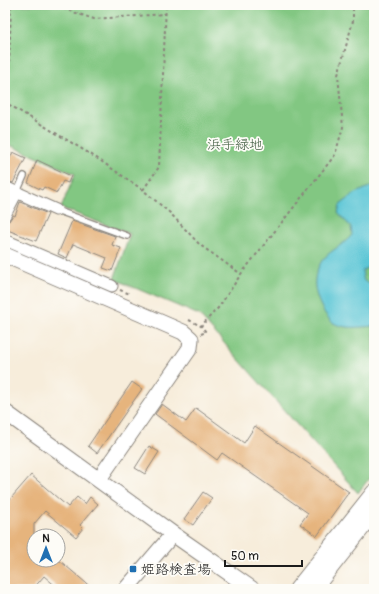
<svg xmlns="http://www.w3.org/2000/svg" width="379" height="594" font-family="Pangolin,'Klee One',sans-serif">
<rect width="100%" height="100%" fill="#fdfcf7"/>
<filter id="ink" filterUnits="userSpaceOnUse"><feTurbulence type="fractalNoise" baseFrequency=".025" numOctaves="2"/><feDisplacementMap in="SourceGraphic" scale="8" xChannelSelector="R" yChannelSelector="G"/><feConvolveMatrix kernelMatrix="1 2 1 2 8 2 1 2 1" color-interpolation-filters="sRGB"/></filter>
<filter id="wash" filterUnits="userSpaceOnUse"><feTurbulence type="fractalNoise" baseFrequency=".012" numOctaves="4" result="noise"/><feDisplacementMap in="SourceGraphic" scale="16" xChannelSelector="R" yChannelSelector="G"/><feGaussianBlur stdDeviation="0.9" result="paint"/><feColorMatrix in="noise" values="0 0 0 0 0 0 0 0 0 0 0 0 0 0 0 0 0 1.4 0 .05"/><feComposite in="paint" operator="in"/></filter>
<g filter="url(#wash)">
<rect width="100%" height="100%" fill="#f7eddb"/>
<path fill="#82c782" stroke="#4f724f" d="M5,5H374V472L358,493L199,315L114,279L130,234L61,208L75,174L5,143Z"/>
<path fill="#5bc6d6" stroke="#3c7179" d="M374,185V263L362,271L364,281L374,286V326C361,327 343,330 332,322C330,321 328,317 326,315C317,301 310,283 319,266C325,252 342,247 352,235L351,227L338,213L340,205L356,193Z"/>
<g id="blocks">
<path fill="#e6b47d" d="M13,152L26,158L13,183L5,180V160L8,162Z
M37,160L71,176L68,183L63,181L57,193L44,187L42,190L28,183Z
M20,202L48,214L36,241L5,229V222L9,221L13,215L15,216Z
M72,221L115,236L112,245L121,248L112,271L103,268L107,258L73,244L67,258L58,254Z
M132,382L142,389L97,453L88,446Z
M162,404L186,422L196,408L244,443L255,426L349,492L317,536L300,524L308,513L222,453L217,460L155,414Z
M149,446L159,452L145,474L135,468Z
M31,475L68,507L77,497L85,504L90,497L98,504L80,525L83,528L76,537L45,511L34,524V560H59L93,589H59L44,576L33,589H5V505Z
M203,492L212,498L193,525L184,519Z"/>
</g>
</g>
<g filter="url(#ink)">
<use href="#blocks" fill-opacity="0" stroke="#8a847c" stroke-width="1"/>
<g fill="none" stroke-linecap="round" stroke-linejoin="round">
<defs>
<path id="lane" d="M17,192L24,176
M56,210L127,236"/>
<path id="street" d="M5,187L56,210
M5,215L17,192
M5,240L112,286"/>
<path id="secondary" d="M5,255L183,332L191,339L190,348L99,479
M5,412L173,534L252,589
M126,589L173,534
M297,589L374,492
M314,589L374,513"/>
</defs>
<use href="#lane" stroke="#8a847c" stroke-width="8"/>
<use href="#street" stroke="#8a847c" stroke-width="13"/>
<use href="#secondary" stroke="#8a847c" stroke-width="17"/>
<path stroke="#8a847c" stroke-width="2" stroke-dasharray="3 3" stroke-linecap="butt" d="M52,5L94,19L165,14
M5,100L8,104L95,157L143,190L170,213L200,245L241,274
M5,110L8,104L11,5
M143,190L159,167L166,5
M120,290L130,294
M189,320L201,326
M201,334L206,332L201,326L219,307L241,274L335,155L343,127L338,75L353,21V5"/>
<use href="#lane" stroke="#fff" stroke-width="5.5"/>
<use href="#street" stroke="#fff" stroke-width="11"/>
<use href="#secondary" stroke="#fff" stroke-width="15"/>
</g>
</g>
<rect fill="#1f6fb2" stroke="#fdfcf7" stroke-width="1.5" x="129" y="565" width="8" height="8" rx="2"/>
<g text-anchor="middle" dominant-baseline="central" stroke-width="3.5" stroke-linejoin="round" paint-order="stroke">
<g font-size="14" fill="#456045" stroke="#fdfcf7">
<text x="235" y="144">浜手緑地</text>
</g>
<g font-size="14" fill="#1c1c1c" stroke="#fdfcf7" text-anchor="start">
<text x="141" y="569">姫路検査場</text>
</g>
</g>
<rect width="379" height="594" fill="none" stroke="#fdfcf7" stroke-width="20"/>
<g transform="translate(46 548)"><circle r="19" fill="#fdfcf7" stroke="#a3a29f"/>
<path d="M0-3L7 15L0 10L-7 15Z" fill="#1f6fb2"/>
<text y="-6" font-size="11" font-weight="bold" text-anchor="middle" fill="#1c1c1c">N</text>
</g>
<path d="M225 560v6h77v-6" fill="none" stroke="#1c1c1c" stroke-width="2"/>
<text x="231" y="560" font-size="12" fill="#1c1c1c" stroke="#fdfcf7" stroke-width="3" paint-order="stroke">50 m</text>
</svg>
